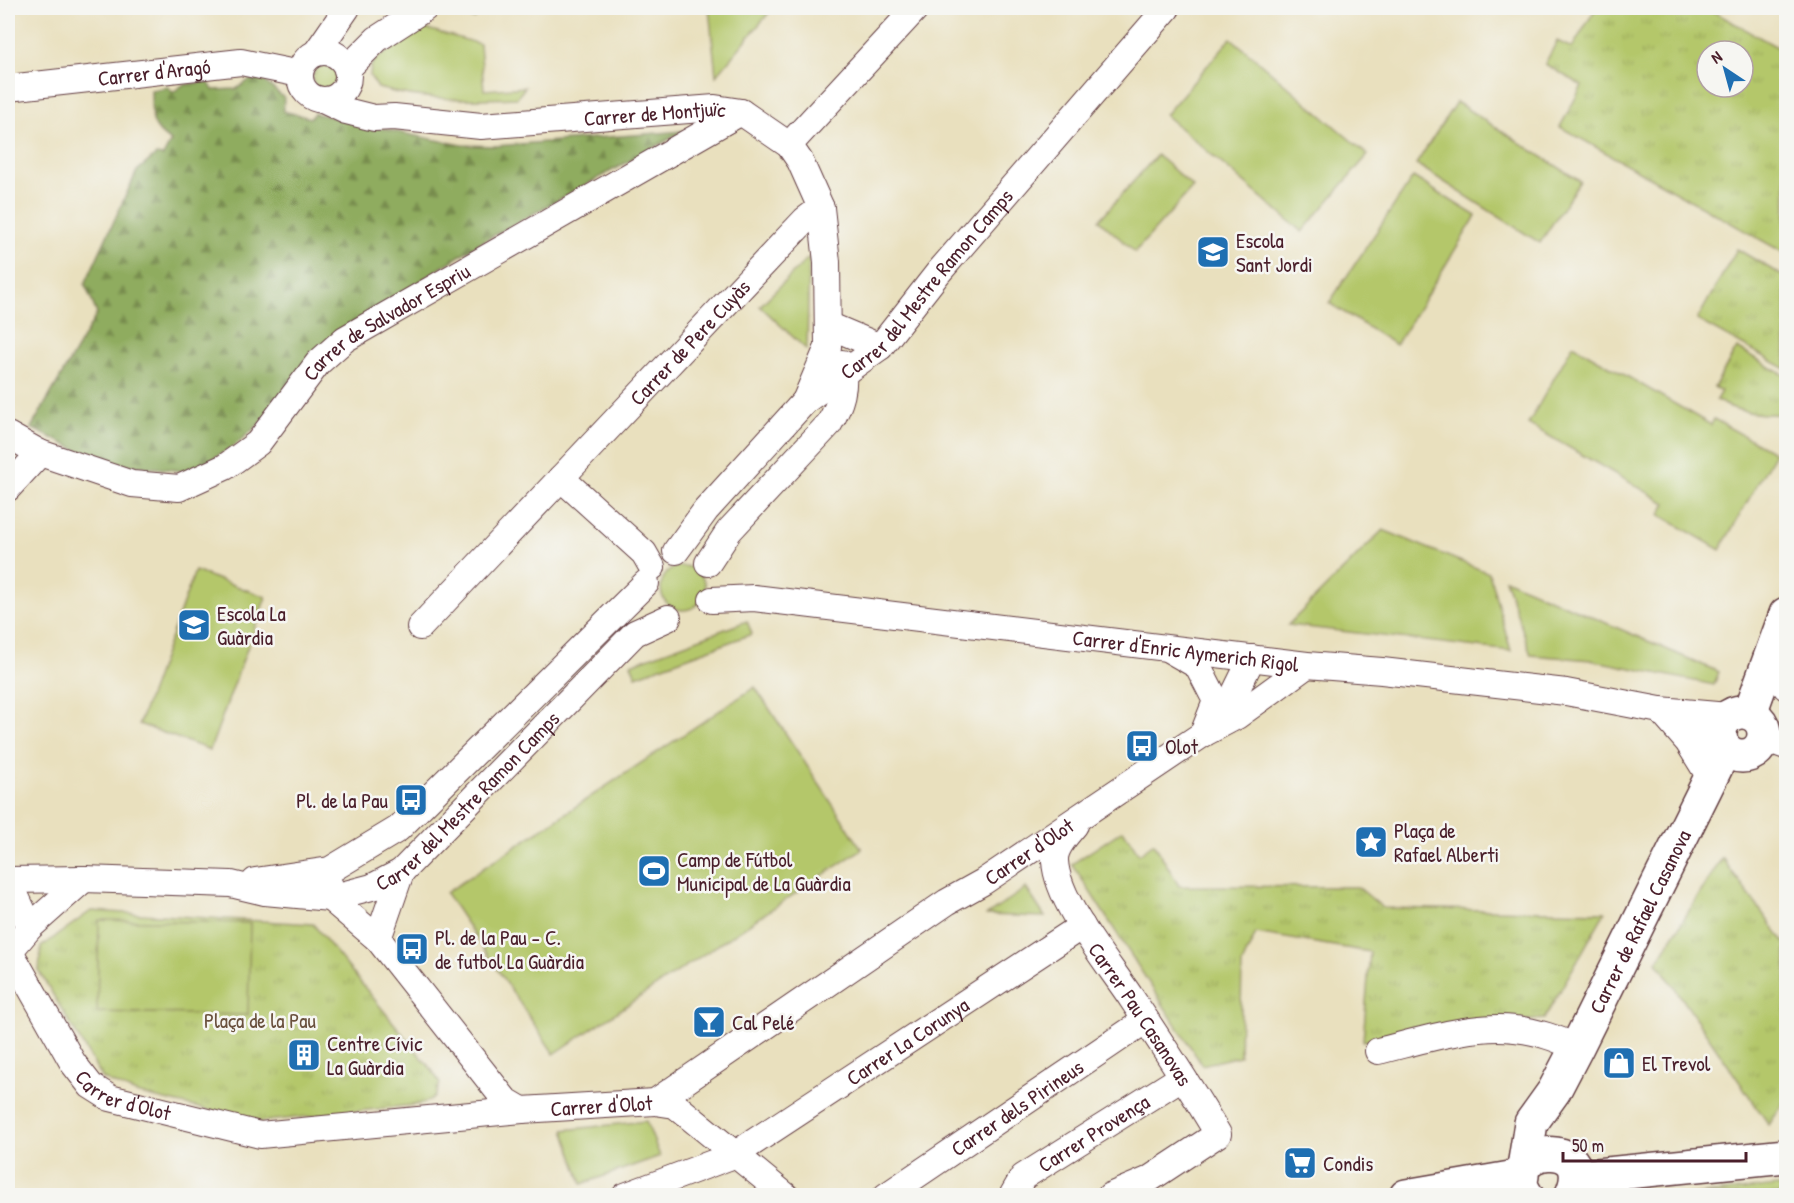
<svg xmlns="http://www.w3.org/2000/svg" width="1794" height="1203" font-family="'Patrick Hand',sans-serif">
<defs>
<pattern id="grass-tufts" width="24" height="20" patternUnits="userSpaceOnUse" patternTransform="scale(1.5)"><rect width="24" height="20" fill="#b4c76a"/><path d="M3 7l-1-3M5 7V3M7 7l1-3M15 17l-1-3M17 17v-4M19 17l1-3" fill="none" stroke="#9caa5c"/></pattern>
<pattern id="forest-firs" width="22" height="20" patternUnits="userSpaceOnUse" patternTransform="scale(1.5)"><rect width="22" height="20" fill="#8fac5e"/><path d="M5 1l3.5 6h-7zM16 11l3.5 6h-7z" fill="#778b4e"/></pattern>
</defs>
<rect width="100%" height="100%" fill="#f6f6f2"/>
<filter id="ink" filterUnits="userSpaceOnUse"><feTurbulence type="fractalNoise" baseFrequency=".0167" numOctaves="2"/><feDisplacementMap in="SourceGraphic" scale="12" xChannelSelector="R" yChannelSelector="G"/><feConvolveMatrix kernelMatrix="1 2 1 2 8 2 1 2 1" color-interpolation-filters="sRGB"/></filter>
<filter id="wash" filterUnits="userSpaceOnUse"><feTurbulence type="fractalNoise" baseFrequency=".008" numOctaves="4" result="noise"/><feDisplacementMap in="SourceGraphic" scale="24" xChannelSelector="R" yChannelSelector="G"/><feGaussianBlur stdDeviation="1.35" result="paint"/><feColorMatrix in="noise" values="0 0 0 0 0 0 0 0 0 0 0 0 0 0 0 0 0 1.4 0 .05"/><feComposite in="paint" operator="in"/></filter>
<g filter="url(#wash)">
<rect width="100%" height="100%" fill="#e9e0be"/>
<path fill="url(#grass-tufts)" stroke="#7f734a" stroke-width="1.5" fill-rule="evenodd" d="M1596,8H1707L1786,52V254L1560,127L1582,86L1545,64L1557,41L1572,48ZM1707,51H1743V87H1707Z
M1737,249L1786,278V369L1697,320Z
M1737,348L1786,376V414C1760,415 1738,413 1716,400L1721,391L1714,387Z
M1123,830L1139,854L1154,843L1179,886L1358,887L1383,908L1605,912L1544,1019L1471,1025L1363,1041L1370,952L1256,933L1242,964L1240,1056L1202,1065L1072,864Z
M1722,858L1786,945V1100L1769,1125L1657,962Z
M91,911L313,924L432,1070L440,1083L435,1097L422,1104L258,1122L136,1093L103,1079L39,971L41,947Z"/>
<path fill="url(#forest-firs)" stroke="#6c6644" stroke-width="1.5" d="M251,79L264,81L284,98L283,111L310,118L314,113L411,135L462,145L495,146L684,131L478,244L400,294L256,427L234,446L209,461L183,471L102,462L31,428L97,314L85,284L137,171L156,155L163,156L171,141C148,127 152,115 151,90L168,87L173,92L183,85L208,81L213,90L236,89Z"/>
<path fill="#b4c76a" stroke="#7f734a" stroke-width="1.5" d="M457,8H476L475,19L452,11Z
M709,8H773L716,76Z
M424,28L480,44L484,90L525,87L517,98C472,100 421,101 378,88L370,76L371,66L376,59Z
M1231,38L1368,155L1302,232L1165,115Z
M313 78a13 13 0 1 1 26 0a13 13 0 1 1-26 0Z
M1456,102L1580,181L1540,243L1416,164Z
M1157,155L1193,187L1135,252L1099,220Z
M1413,177L1476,216L1396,345L1329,303Z
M809,257L807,350L760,306Z
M1573,345L1711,425L1714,419L1775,453L1720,550L1660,515L1666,503L1528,424Z
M1383,530L1489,573L1511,651L1288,625Z
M661 588a22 22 0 1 1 44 0a22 22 0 1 1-44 0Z
M195,571L266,597L210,750L139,724Z
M1505,579L1719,672L1714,685L1591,660L1531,655Z
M747,621L752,634L636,676L631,664Z
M755,687L862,849L554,1054L446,893Z
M1026,888L1045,917L987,915Z
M99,920L250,923L248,1015L97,1012Z
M646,1121L660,1156L582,1184L564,1130Z
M1786,1185V1195H1689H1696Z"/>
</g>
<g filter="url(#ink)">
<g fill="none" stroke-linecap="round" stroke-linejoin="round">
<defs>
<g id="street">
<circle cx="324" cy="76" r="24"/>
<path d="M316,53L347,8"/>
<path d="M347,69L377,39L425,8"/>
<path id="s1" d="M8,88L241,62L300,74"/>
<path id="s2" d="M325,101L346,111L374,118L394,117L481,126L715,108L741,112L789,145L800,161L821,208L827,262L828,347L805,401"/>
<path d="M789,145L916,8"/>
<path d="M828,325L880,347"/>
<path id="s3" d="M8,435L40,453L132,484L179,488L225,467L258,443L318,363L345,339L741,112"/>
<path d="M8,488L40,453"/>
<path id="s4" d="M676,551L706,510L805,401L880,347L938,273L1167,8"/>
<path d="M708,563L729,531L829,424C841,404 846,387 842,363"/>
<path id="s5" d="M652,567L644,553L561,478L805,220L821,208"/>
<path id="s6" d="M712,600L754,598L1307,665L1382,671L1566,692L1660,710L1728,716"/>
<path d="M420,627L561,478"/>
<path d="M1170,650L1198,666L1216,701L1203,734"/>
<path d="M1773,652L1778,674L1786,687"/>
<path d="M1660,710L1688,742L1711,779"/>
<path d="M1675,719L1723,746"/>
<path d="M1213,722L1230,703L1252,658"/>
<path d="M1764,738L1786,746"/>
<path id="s7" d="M1075,825C1067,835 1054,847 1055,861C1057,902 1109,964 1132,999C1162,1044 1191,1088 1218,1134L1148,1180L1110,1196"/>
<path d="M8,879L30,927"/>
<path id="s8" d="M8,880L84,879L231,884L265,892L330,898L372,887L401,872L635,633L668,618"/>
<path d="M255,881L330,870L398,829L646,583"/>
<path d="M330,886V898L378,939L505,1100L522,1110"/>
<path d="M378,939L401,872"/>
<path id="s9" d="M8,948L73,1063L91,1086L110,1098L260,1135L522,1110L655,1102L947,902L983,882L1203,734L1237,716L1307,665"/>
<path d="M8,953L30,927L84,879"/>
<path d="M1378,1051C1420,1041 1471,1024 1515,1029C1537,1031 1557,1039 1577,1047"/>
<path d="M655,1102L675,1105L786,1196"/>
<path id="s10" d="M625,1196L734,1155L1082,926"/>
<path id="s11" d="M886,1196L1146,1020"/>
<path id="s12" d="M1012,1196L1023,1177L1182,1077"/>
</g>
<g id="secondary">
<circle cx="1742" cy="734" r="22"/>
<path d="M1750,713L1786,614"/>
<path id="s13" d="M1524,1167L1531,1123L1554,1091L1577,1047L1725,749"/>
<path d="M1577,1177L1786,1156"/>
<path d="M1406,1196L1522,1176"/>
<path d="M1527,1196C1493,1146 1601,1133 1571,1196"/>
</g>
</defs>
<use href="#street" stroke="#623c41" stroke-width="28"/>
<use href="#secondary" stroke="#623c41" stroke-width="36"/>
<use href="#street" stroke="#fff" stroke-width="26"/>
<use href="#secondary" stroke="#fff" stroke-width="33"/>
</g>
</g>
<defs>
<symbol id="school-square" viewBox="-11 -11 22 22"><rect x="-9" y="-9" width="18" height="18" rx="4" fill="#1f6fb2" stroke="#f6f6f2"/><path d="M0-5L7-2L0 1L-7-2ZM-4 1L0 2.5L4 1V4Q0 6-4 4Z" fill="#fff"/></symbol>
<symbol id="bus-square" viewBox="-11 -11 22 22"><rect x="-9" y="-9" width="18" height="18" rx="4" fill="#1f6fb2" stroke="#f6f6f2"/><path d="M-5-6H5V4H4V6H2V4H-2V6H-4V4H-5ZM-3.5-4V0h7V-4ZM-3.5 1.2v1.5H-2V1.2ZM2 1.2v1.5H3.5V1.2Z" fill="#fff"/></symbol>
<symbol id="sight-square" viewBox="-11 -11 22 22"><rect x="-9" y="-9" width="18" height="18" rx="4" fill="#1f6fb2" stroke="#f6f6f2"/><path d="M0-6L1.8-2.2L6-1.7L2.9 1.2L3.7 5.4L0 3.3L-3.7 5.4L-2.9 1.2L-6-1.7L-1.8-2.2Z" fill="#fff"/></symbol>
<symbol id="stadium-square" viewBox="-11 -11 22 22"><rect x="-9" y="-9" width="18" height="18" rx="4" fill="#1f6fb2" stroke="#f6f6f2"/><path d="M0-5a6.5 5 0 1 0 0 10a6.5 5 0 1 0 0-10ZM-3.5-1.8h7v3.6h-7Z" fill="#fff"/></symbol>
<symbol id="bar-square" viewBox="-11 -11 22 22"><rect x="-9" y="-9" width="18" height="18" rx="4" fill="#1f6fb2" stroke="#f6f6f2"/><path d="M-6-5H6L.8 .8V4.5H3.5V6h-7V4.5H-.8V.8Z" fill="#fff"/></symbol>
<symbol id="building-square" viewBox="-11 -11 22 22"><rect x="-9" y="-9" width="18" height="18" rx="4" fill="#1f6fb2" stroke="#f6f6f2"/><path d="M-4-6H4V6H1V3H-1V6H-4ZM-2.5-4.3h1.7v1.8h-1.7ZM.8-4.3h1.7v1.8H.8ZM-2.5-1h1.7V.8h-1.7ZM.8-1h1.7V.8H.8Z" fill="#fff"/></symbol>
<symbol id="shop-square" viewBox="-11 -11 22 22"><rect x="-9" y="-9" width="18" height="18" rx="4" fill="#1f6fb2" stroke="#f6f6f2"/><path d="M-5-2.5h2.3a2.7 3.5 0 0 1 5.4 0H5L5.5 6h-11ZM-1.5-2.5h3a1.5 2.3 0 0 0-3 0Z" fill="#fff"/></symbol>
<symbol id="supermarket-square" viewBox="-11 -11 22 22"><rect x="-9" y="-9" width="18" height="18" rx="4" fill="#1f6fb2" stroke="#f6f6f2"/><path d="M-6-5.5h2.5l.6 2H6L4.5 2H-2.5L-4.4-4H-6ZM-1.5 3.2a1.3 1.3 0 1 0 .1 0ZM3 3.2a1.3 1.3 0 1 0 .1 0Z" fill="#fff"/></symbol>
</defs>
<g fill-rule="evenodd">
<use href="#school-square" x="1194" y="233" width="38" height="38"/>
<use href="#school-square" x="175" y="606" width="38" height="38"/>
<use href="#bus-square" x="1123" y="727" width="38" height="38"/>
<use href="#bus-square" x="392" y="781" width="38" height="38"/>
<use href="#sight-square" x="1352" y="823" width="38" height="38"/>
<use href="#stadium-square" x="635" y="852" width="38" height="38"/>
<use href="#bus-square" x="393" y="930" width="38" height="38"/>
<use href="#bar-square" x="690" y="1003" width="38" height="38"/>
<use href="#building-square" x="285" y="1036" width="38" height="38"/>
<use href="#shop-square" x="1600" y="1044" width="38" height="38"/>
<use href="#supermarket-square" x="1281" y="1144" width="38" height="38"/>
</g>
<g text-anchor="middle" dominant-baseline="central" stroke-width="5" stroke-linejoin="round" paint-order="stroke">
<g font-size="21" fill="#4a1f2b" stroke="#f6f6f2">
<text stroke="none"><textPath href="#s1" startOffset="147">Carrer d'Aragó</textPath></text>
<text stroke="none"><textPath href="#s2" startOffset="334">Carrer de Montjuïc</textPath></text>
<text stroke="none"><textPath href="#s4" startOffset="368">Carrer del Mestre Ramon Camps</textPath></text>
<text stroke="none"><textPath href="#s3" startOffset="452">Carrer de Salvador Espriu</textPath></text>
<text stroke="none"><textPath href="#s5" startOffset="315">Carrer de Pere Cuyàs</textPath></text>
<text stroke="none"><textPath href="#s6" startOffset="477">Carrer d'Enric Aymerich Rigol</textPath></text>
<text stroke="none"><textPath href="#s8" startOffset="496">Carrer del Mestre Ramon Camps</textPath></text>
<text stroke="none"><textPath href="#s9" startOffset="1185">Carrer d'Olot</textPath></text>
<text stroke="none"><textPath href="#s13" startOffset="274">Carrer de Rafael Casanova</textPath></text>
<text stroke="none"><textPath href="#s7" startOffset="219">Carrer Pau Casanovas</textPath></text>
<text stroke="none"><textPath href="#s10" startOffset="324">Carrer La Corunya</textPath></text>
<text stroke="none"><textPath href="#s9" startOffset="195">Carrer d'Olot</textPath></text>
<text stroke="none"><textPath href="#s9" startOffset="681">Carrer d'Olot</textPath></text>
<text stroke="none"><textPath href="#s11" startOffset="158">Carrer dels Pirineus</textPath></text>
<text stroke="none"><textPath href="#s12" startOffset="105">Carrer Provença</textPath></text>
</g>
<g font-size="21" fill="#4a1f2b" stroke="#f6f6f2" text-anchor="start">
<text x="1236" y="240">Escola<tspan x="1236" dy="24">Sant Jordi</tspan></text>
<text x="217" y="613">Escola La<tspan x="217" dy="24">Guàrdia</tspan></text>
<text x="1165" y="746">Olot</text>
<text x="388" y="800" text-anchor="end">Pl. de la Pau</text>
<text x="1394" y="830">Plaça de<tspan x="1394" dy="24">Rafael Alberti</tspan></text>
<text x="677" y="859">Camp de Fútbol<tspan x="677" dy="24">Municipal de La Guàrdia</tspan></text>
<text x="435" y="937">Pl. de la Pau - C.<tspan x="435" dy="24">de futbol La Guàrdia</tspan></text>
<text x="732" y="1022">Cal Pelé</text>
<text x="327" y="1043">Centre Cívic<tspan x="327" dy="24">La Guàrdia</tspan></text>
<text x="1642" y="1063">El Trevol</text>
<text x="1323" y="1163">Condis</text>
</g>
<g font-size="21" fill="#6a513e" stroke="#f6f6f2">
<text x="260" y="1020">Plaça de la Pau</text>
</g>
</g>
<rect width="1794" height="1203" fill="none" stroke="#f6f6f2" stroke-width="30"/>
<g transform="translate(1725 69) rotate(324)"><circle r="28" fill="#f6f6f2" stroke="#b1a0a2" stroke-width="1.5"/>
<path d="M0-4.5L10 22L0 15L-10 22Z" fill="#1f6fb2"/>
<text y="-9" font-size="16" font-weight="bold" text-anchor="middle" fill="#4a1f2b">N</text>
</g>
<path d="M1563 1152v9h183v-9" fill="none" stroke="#4a1f2b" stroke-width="3"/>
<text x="1572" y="1152" font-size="18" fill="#4a1f2b" stroke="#f6f6f2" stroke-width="4.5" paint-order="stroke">50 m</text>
</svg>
